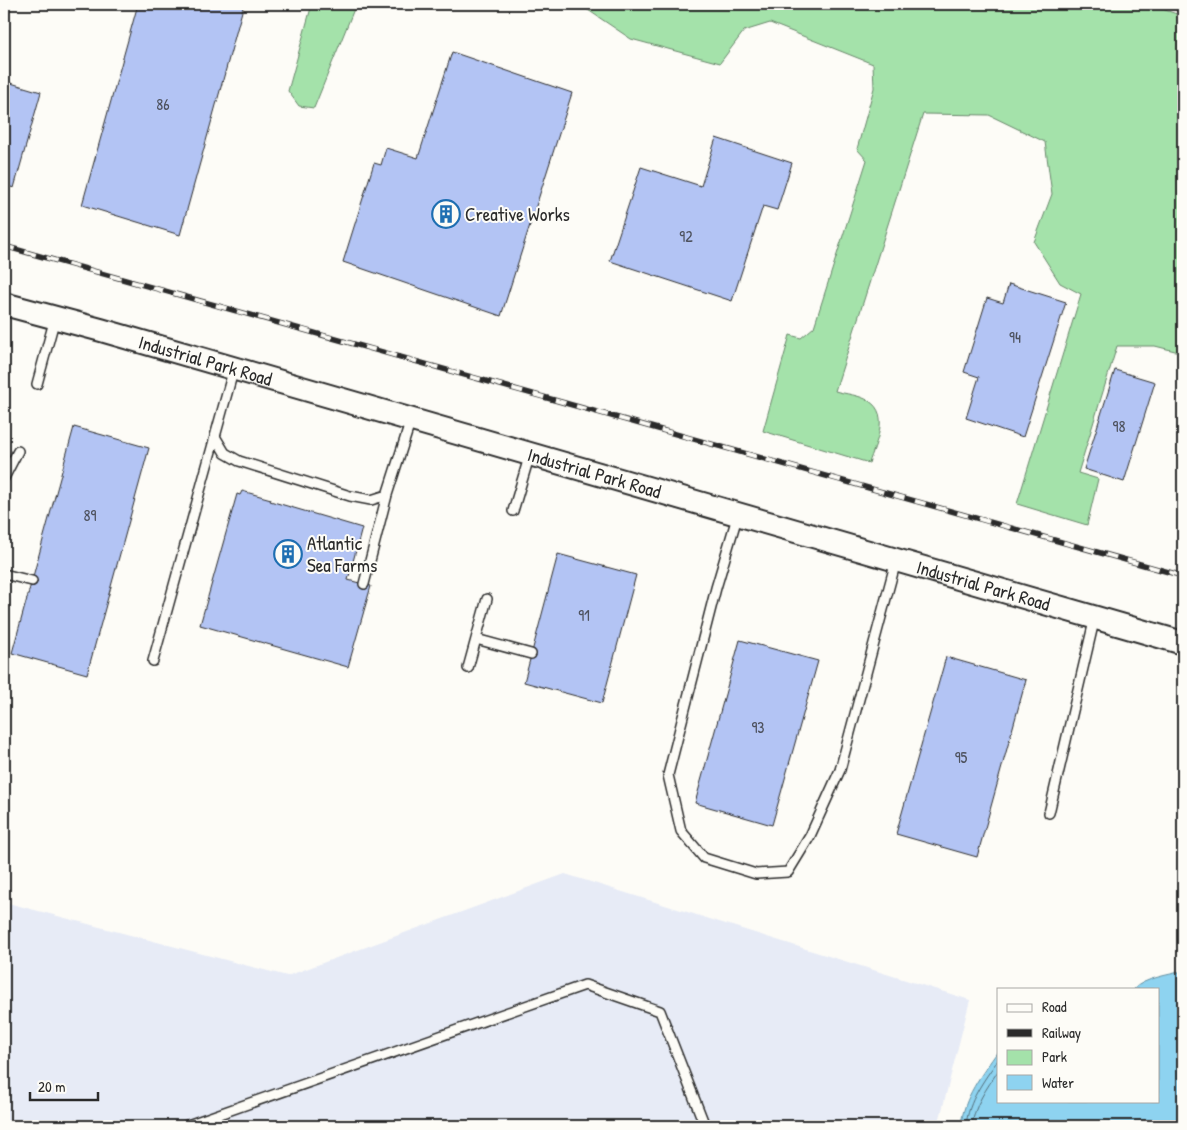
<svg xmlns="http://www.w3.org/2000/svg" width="1187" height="1130" font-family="'Patrick Hand',sans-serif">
<rect width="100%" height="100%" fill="#fdfcf7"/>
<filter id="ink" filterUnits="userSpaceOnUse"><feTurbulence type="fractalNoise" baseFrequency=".02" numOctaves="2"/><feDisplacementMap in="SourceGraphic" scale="10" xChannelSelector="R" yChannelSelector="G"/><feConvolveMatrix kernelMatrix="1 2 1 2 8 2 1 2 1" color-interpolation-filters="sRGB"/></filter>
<g filter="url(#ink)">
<path fill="#e7ebf6" d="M565,874L970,1000L938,1126H4V902L287,976Z"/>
<path fill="#a4e2aa" stroke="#68866a" d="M312,4H356L314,108L299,106L288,91Z
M570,4H1147L1183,16V353L1155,346H1117L1078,473L1098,479L1087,525L1017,504L1081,294L1060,283L1034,242L1052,194L1045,142L989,115L923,114L835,391C845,394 860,395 869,401C891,415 875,444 869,463L763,431L790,335L801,338L814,327L867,160L857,149L874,88L873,64L770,23L744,31L720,63L631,39L588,10Z"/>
<path fill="#8ed3f0" stroke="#6690a1" d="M1183,971V1126H961C963,1098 982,1074 998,1051V1101H1158V989H1134C1144,978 1169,975 1183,971Z"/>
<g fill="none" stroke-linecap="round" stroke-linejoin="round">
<path stroke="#536e7a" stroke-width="1" d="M966,1126C968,1101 984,1080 998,1060
M972,1126C974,1105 987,1088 998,1071"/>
</g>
<path fill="#b3c4f4" stroke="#2b2b2b" d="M138,4H244L180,235L82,205Z
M452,52L572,93L501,316L343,262L374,163L381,165L386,148L418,158Z
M4,81L41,92L14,188L4,185Z
M716,138L792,163L777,210L763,206L732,301L610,261L641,167L701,186Z
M1009,284L1066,302L1023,437L966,418L979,377L964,372L987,298L1003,303Z
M1115,370L1155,382L1124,482L1084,469Z
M74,427L149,448L87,674L12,653Z
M242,491L271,499L270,501L362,528L348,580L371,586L348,667L200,625L237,494L240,495Z
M558,554L636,575L602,703L524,682Z
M740,640L818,661L772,825L695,803Z
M946,657L1026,680L977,857L896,834Z"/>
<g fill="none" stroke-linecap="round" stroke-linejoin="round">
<defs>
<path id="service" d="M37,384L55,318
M216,438L225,453L239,461L350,496L371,500L387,495L411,420
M4,478L18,451
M513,511L530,454
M738,514L716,588L668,775L681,831L704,858L756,874L788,872L810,836L840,770L896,561
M4,574L32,581
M364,584L387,495
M476,639L531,654
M153,661L234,368
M468,668L487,599
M1049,813L1095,617
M185,1126L585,985L660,1011L705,1126"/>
<g id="tertiary">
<path id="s1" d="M4,304L101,330L1183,643"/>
</g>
</defs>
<use href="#service" stroke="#2b2b2b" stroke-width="12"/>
<use href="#tertiary" stroke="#2b2b2b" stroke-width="26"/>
<use href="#service" stroke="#fdfcf7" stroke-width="9"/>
<use href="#tertiary" stroke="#fdfcf7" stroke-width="22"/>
<defs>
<path id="rail" d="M4,246L1183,576"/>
</defs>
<use href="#rail" stroke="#2b2b2b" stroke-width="5.5"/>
<use href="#rail" stroke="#fdfcf7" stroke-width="4" stroke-dasharray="11" stroke-linecap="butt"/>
</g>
</g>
<defs>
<symbol id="building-ring" viewBox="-11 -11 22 22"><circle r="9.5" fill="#fdfcf7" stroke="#1f6fb2" stroke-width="1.5"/><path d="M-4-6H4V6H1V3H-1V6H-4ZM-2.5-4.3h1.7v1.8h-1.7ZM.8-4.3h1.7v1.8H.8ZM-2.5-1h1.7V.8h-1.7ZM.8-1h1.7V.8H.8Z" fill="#1f6fb2"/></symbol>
</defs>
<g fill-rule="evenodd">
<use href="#building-ring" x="430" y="198" width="32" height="32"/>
<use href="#building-ring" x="272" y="538" width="32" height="32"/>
</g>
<g text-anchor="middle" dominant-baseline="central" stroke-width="4" stroke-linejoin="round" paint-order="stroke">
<g font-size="16" fill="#4d515d">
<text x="163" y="104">86</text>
<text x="686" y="236">92</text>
<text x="1015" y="337">94</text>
<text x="1119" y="426">98</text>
<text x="90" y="515">89</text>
<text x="584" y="615">91</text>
<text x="758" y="727">93</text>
<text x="961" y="757">95</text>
</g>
<g font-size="19" fill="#2b2b2b" stroke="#fdfcf7" text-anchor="start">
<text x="465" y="214">Creative Works</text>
<text x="307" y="543">Atlantic<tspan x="307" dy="22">Sea Farms</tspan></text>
</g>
<g font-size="19" fill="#2b2b2b" stroke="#fdfcf7">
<text stroke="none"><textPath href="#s1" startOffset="209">Industrial Park Road</textPath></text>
<text stroke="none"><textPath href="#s1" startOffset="614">Industrial Park Road</textPath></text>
<text stroke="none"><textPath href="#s1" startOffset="1019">Industrial Park Road</textPath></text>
</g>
</g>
<rect width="1187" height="1130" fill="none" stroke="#fdfcf7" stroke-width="20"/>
<rect x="10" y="10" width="1167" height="1110" fill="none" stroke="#2b2b2b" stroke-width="2" filter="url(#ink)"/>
<rect x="997" y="988" width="162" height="115" fill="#fdfcf7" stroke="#a9a8a5"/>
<rect x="1007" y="1004" width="25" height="8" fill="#fdfcf7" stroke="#a9a8a5"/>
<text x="1042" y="1012" font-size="15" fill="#2b2b2b">Road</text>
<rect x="1007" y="1029" width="25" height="8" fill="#2b2b2b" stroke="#a9a8a5"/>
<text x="1042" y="1038" font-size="15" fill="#2b2b2b">Railway</text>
<rect x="1007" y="1050" width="25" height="15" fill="#a4e2aa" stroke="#a9a8a5"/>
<text x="1042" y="1062" font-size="15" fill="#2b2b2b">Park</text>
<rect x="1007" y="1075" width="25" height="15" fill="#8ed3f0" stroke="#a9a8a5"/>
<text x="1042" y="1088" font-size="15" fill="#2b2b2b">Water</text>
<path d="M30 1092v8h68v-8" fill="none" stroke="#2b2b2b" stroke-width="2.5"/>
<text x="38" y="1092" font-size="15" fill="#2b2b2b" stroke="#fdfcf7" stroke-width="4" paint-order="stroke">20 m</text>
</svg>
